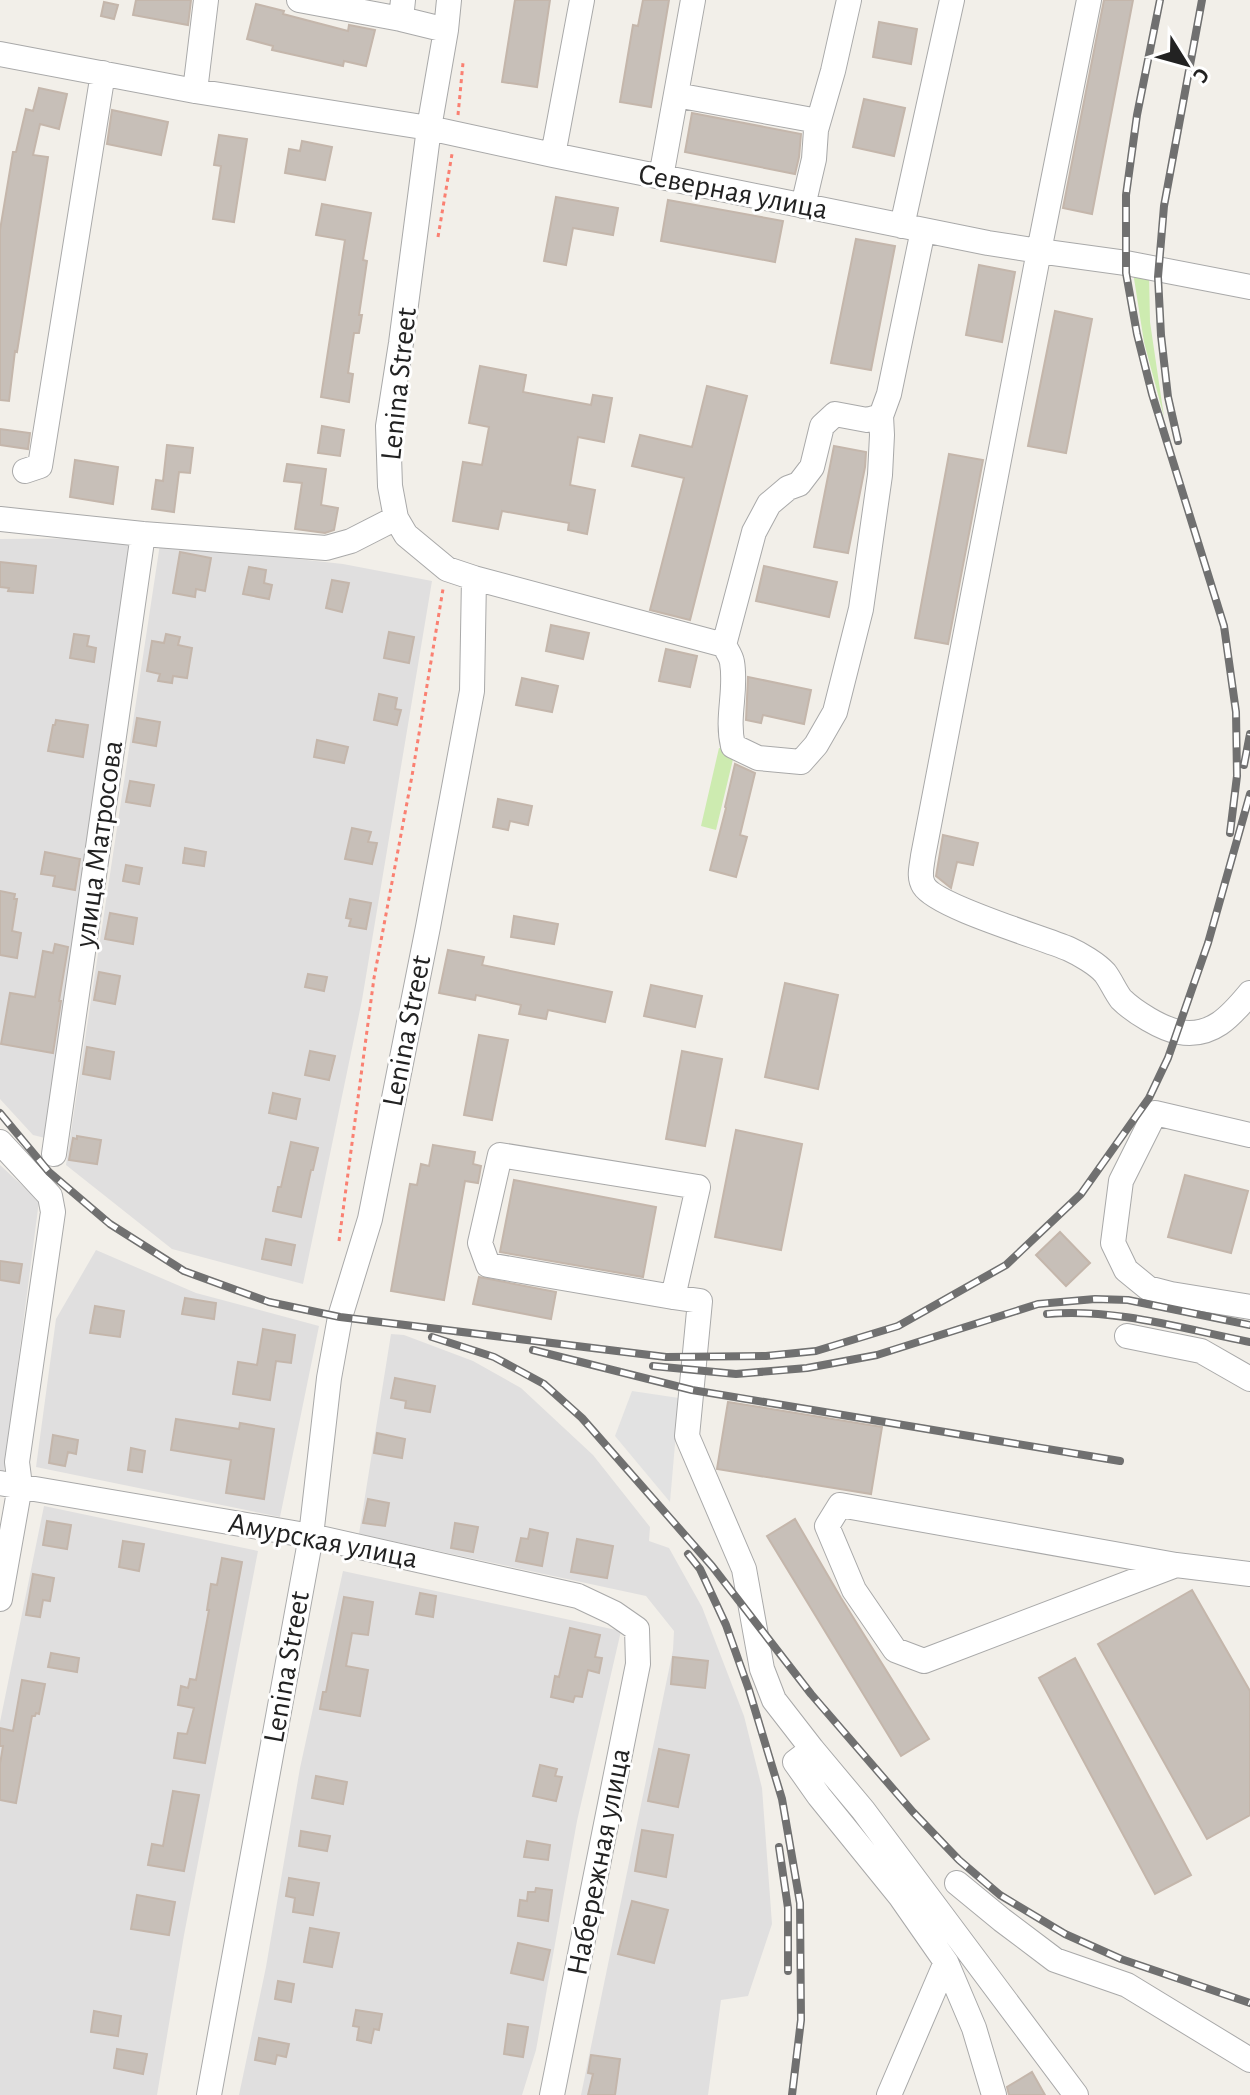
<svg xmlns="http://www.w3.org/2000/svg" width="1250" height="2095" font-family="'Alegreya Sans',sans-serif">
<rect width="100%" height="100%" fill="#f2efe9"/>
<path fill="#e0dfdf" d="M130,538L107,710L49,1139L33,1135L0,1099V539Z
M160,544L343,564L432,581L362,1000L303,1284L172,1249L66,1165Z
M0,1165L39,1201L4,1471L0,1470Z
M96,1250L196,1293L319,1326L280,1517L36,1467L56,1319Z
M391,1334L404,1335L473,1361L521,1388L593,1455L650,1527L649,1541L669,1548L702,1607L744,1716L762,1788L772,1924L748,1996L721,2000L708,2095H581L673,1650L674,1631L646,1596L359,1534Z
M44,1506L258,1551L184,1935L157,2095H0V1722Z
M343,1571L621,1631L577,1821L536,2050L522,2095H239L266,1967L300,1768Z"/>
<path fill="#cdebb0" d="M1133,272L1149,274L1150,322L1164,417L1144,342Z
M719,748L735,751L716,830L701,826Z"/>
<path fill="#e2e2e2" d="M632,1391L679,1398L670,1502L615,1436Z"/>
<path fill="#c7bfb8" stroke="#c4b6ab" stroke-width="2" d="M136,0H191L188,25L133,15Z
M515,0H550L537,87L502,82Z
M643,0H669L651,107L620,102L633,25L638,26Z
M1104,0H1133L1092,214L1063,208Z
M104,2L118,5L114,19L101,16Z
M256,4L284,11L283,14L348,31L349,25L375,30L366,66L344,61L343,66L299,56L272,50L273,46L247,39Z
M879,22L917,29L911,64L873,57Z
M39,88L67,94L59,129L40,124L33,155L48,157L17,352L15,351L9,401L0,400V230L13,152H16L26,109L33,111Z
M864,99L905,108L894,156L853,147Z
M112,110L168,122L161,155L107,144Z
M692,113L801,134L799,157L795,174L685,152Z
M219,135L247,139L234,222L213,219L221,166L214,165Z
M302,141L332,147L325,180L285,173L289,149L300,151Z
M556,197L618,208L613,235L573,228L566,265L544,261Z
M668,200L783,221L775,262L661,241Z
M322,204L371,213L363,260L367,261L359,315H362L359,333H354L348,373L353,374L349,402L321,397L345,240L316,235Z
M856,239L895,246L871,370L831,363Z
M979,265L1015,272L1002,342L966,335Z
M1055,311L1092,319L1066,453L1028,446Z
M480,366L526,375L523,392L591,405L593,395L612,398L604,442L578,437L570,485L595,490L587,534L568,530L569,523L502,511L498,529L453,521L463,462L482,465L489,427L469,423Z
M707,386L747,396L690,620L650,610L684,478L632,466L640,435L692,447Z
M322,426L344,430L340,456L318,453Z
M0,429L30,433L28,449L0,445Z
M167,445L193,448L190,473L179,472L174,512L152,509L156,480L163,481Z
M834,446L866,452L865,467L848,553L814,547Z
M949,454L983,460L948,644L915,638Z
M75,460L118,467L113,504L70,497Z
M287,464L326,469L321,505L338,508L334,530L325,533L295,529L302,483L284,481Z
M180,552L211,558L205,591L196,589L195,597L173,593Z
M0,562L36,566L33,593L8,591L9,588L0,587Z
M764,566L837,582L829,617L756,601Z
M249,567L266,570L264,583L272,585L269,599L243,594Z
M332,580L349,583L342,612L326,608Z
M551,625L589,633L583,659L546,651Z
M389,632L414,637L409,663L384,658Z
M74,634L89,636L87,646L96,648L94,662L70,658Z
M166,634L180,637L178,645L192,648L187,678L173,676L172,683L158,681L160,674L147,671L152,641L164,643Z
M666,649L697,656L690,687L659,681Z
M748,677L811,690L804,724L763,715L761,723L746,720Z
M522,678L558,686L552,712L516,705Z
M379,694L397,698L395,709L401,710L397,725L374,720Z
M137,718L160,722L156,746L133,742Z
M56,720L88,725L83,757L48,751L53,725H55Z
M317,740L348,747L344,763L314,757Z
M735,764L755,773L740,835L747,837L736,877L710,870L726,808L725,807Z
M130,781L154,785L150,806L126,802Z
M498,799L532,806L528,825L510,821L508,830L493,827Z
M352,828L371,832L368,842L377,843L372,864L345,859Z
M943,835L978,843L973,865L957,862L951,888L936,876Z
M185,848L206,852L204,866L183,863Z
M45,852L80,859L75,890L53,886L55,876L41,874Z
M126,865L142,868L139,884L123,881Z
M0,891L15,894L14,899H17L12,931L21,933L17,958L0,955Z
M350,899L371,903L366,929L349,926L351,919L346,918Z
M110,913L137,918L133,944L105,939Z
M514,916L558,924L554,944L511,937Z
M55,944L68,947L59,1001H61L53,1053L1,1044L10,993L35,997L43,951L53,953Z
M448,950L484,957L482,965L612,992L605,1022L548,1010L546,1019L519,1014L521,1005L476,995L475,1000L439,993Z
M99,972L120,976L115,1004L94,1000Z
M308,974L327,977L324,991L305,987Z
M785,983L838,995L818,1089L765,1077Z
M651,985L702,996L695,1027L644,1016Z
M479,1035L508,1040L492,1120L464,1115Z
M87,1047L114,1052L110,1079L83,1074Z
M310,1051L335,1056L329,1080L305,1075Z
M682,1051L722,1059L705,1146L666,1139Z
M273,1093L300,1099L296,1119L269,1113Z
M736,1130L802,1144L781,1250L715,1237Z
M77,1136L101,1140L97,1164L69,1160L73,1138L77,1139Z
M291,1142L318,1148L313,1170H311L301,1217L273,1211L278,1187H281Z
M433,1145L475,1152L473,1164L481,1166L478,1183L465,1181L444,1300L391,1291L410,1184L417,1185L421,1164L429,1166Z
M1185,1175L1248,1191L1231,1253L1168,1237Z
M514,1180L656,1207L643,1277L500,1252Z
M1060,1232L1090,1263L1066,1286L1036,1255Z
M266,1239L295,1245L291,1265L262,1259Z
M0,1261L22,1264L19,1283L0,1280Z
M479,1277L556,1292L551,1319L473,1304Z
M185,1298L216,1303L214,1319L182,1314Z
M95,1306L124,1311L120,1337L90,1333Z
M263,1329L295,1335L291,1363L276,1361L270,1400L233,1394L238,1362L257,1365Z
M395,1378L435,1386L430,1412L405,1408L406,1401L391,1398Z
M728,1402L882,1427L871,1494L717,1469Z
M176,1419L239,1429L240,1423L274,1429L264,1499L226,1493L231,1460L171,1450Z
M377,1433L405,1439L402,1458L374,1453Z
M53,1435L78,1440L76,1454L68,1452L65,1466L49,1463Z
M131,1448L145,1451L142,1472L128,1470Z
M368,1499L389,1503L385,1526L363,1523Z
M795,1519L841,1598L929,1739L901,1756L767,1536Z
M47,1521L71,1525L67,1549L43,1545Z
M455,1523L478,1527L473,1552L451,1548Z
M530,1529L548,1533L542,1566L516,1561L521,1538L528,1539Z
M577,1539L613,1546L607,1578L571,1572Z
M123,1541L144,1544L139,1571L119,1567Z
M222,1558L242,1562L205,1763L174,1758L178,1733L187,1734L194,1708L178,1705L181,1686L188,1688L190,1679L196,1680L209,1610H207L211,1584L217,1585Z
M33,1574L54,1578L50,1601L43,1600L40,1617L26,1615Z
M1192,1590L1250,1691V1815L1207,1839L1098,1644Z
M420,1593L436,1596L433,1617L416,1614Z
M344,1597L373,1602L368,1635L352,1633L346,1666L368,1670L360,1716L320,1709L323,1692H326Z
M570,1628L600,1635L595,1657L602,1658L599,1673L588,1670L582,1697L575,1696L573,1702L551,1697L555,1676L559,1677Z
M51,1653L79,1658L77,1672L48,1667Z
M673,1657L708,1661L705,1688L671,1684Z
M1075,1658L1191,1875L1155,1894L1039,1678Z
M22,1680L45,1684L39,1714L36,1713L35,1716H32L16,1803L0,1800V1764L3,1746H0V1728L13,1731Z
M659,1749L689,1755L678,1807L648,1801Z
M540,1765L557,1769L555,1776L562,1777L556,1801L533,1796Z
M316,1776L347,1782L343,1804L312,1798Z
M173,1791L199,1795L184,1871L148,1865L152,1844L163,1846Z
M642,1830L673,1835L666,1877L635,1871Z
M301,1831L330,1836L327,1851L299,1846Z
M527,1841L550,1845L548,1860L524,1857Z
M289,1878L319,1883L313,1915L293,1912L295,1898L286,1896Z
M536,1888L552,1890L548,1921L518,1916L520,1900L527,1901L528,1892H535Z
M137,1895L175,1902L169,1935L131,1929Z
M632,1901L668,1910L654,1963L618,1954Z
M310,1928L339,1933L332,1967L304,1962Z
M518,1943L550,1950L543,1980L511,1973Z
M278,1981L294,1984L291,2002L275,1999Z
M356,2010L382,2014L379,2030L374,2029L371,2043L357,2040L359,2027L353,2026Z
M94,2011L121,2016L118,2036L91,2032Z
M508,2024L528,2027L523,2057L504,2054Z
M259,2038L289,2044L286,2057L277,2055L275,2064L255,2060Z
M117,2049L147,2054L143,2074L114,2068Z
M591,2055L620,2059L615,2095H588L593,2074L588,2073Z
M1032,2072L1045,2095H1009L1007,2087Z"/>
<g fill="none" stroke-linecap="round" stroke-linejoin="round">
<defs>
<path id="minor" d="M299,0L401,19
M403,0L401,19L446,30
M1089,0L1039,251L1126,263L1250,287
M0,54L195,91L429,128L553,155L988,243L1039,251L923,856C922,866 918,877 924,886C937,907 1041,937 1069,949C1080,954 1097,964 1105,973C1111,981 1115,991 1121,999C1134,1012 1162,1029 1179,1032C1212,1038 1231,1016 1250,993
M195,91L206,0
M676,95L818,121
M553,155L582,0
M661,177L693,0
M803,206L814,159L816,130L833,71L849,0
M902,226L952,0
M25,471L40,466L103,73
M0,519L143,534L326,548L351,541L396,518
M474,578L724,645L754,532L769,504L788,488L799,484L812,467L822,426L835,414L867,420L881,416L889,394L923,230
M724,645C727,651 731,656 732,662C737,691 726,717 733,746L758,758L801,762L816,745L835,712L861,609L880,475L882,435L881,416
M1250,1135L1155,1113L1121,1181L1113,1243L1126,1270L1148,1288L1171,1294L1250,1307
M0,1142L50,1196L53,1212L17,1462L20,1486L0,1599
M54,1154L143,534
M673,1297L698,1187L500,1155L480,1243L488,1265L673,1297L700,1301L687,1436L744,1569L762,1669L774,1700L812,1749L863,1810L1076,2095
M1127,1336L1201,1351L1250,1379
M0,1483L311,1536L578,1596L614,1613L637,1629L638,1664L552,2095
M1176,1565L924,1661L895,1650L854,1590L827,1526L840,1505L1176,1565L1250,1574
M812,1749L795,1762L819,1796L900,1896L946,1962L974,2028L994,2095
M957,1883L1002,1920L1055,1960L1127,1985L1250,2060
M209,2095L311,1536L329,1378L340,1317L370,1219L428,927L472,691L474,578L447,569L406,535L396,518L390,486L388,426L401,343L429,128L446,30L449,0
M889,2095L946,1962"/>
</defs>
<use href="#minor" stroke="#a9a9a9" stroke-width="26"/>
<path stroke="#fa8072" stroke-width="3" stroke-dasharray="4 4" stroke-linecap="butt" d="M458,115L463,63
M438,237L452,154
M339,1241L374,978L412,776L443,589"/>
<use href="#minor" stroke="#fff" stroke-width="24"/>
<defs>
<path id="rail" d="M1160,0L1137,115L1126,195V273L1137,334L1152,394L1224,626L1236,712L1237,776L1230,833
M1178,441L1168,397L1161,335L1158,277L1164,206L1202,0
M1244,765L1250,734
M0,1113L49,1172L110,1224L184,1271L269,1302L340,1317L666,1357L766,1356L816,1351L898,1326L1006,1265L1081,1194L1149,1098L1168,1058L1208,943L1250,794
M1047,1314C1115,1308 1184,1329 1250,1342
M432,1337L494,1357L544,1384L582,1418L712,1566L811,1694L913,1812L959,1860L1000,1895L1065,1934L1121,1959L1250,2003
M533,1350L692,1390L1120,1461
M653,1366L736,1374L807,1368L877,1355L1038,1304L1095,1299L1128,1300L1250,1325
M688,1554L700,1569L726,1625L749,1690L782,1799L800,1903L801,2020L792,2095
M779,1847L788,1908V1971"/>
</defs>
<use href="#rail" stroke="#707070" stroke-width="8"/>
<use href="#rail" stroke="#fff" stroke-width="5" stroke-dasharray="15" stroke-linecap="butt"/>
</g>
<g text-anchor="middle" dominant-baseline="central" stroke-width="6" stroke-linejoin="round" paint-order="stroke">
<g font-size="30" fill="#222" stroke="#fff">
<text transform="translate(733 192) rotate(11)">Северная улица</text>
<text transform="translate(399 384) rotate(-84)">Lenina Street</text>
<text transform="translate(99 844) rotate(-82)">улица Матросова</text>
<text transform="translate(407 1031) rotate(-79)">Lenina Street</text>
<text transform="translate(323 1541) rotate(11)">Амурская улица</text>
<text transform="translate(287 1667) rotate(-80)">Lenina Street</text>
<text transform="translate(599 1862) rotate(-79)">Набережная улица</text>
</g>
</g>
<g transform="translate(1186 64) rotate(127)" stroke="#ffffff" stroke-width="6" paint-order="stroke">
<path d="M0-6L14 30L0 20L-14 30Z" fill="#222222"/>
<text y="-12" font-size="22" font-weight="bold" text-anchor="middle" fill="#222222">С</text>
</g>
</svg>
